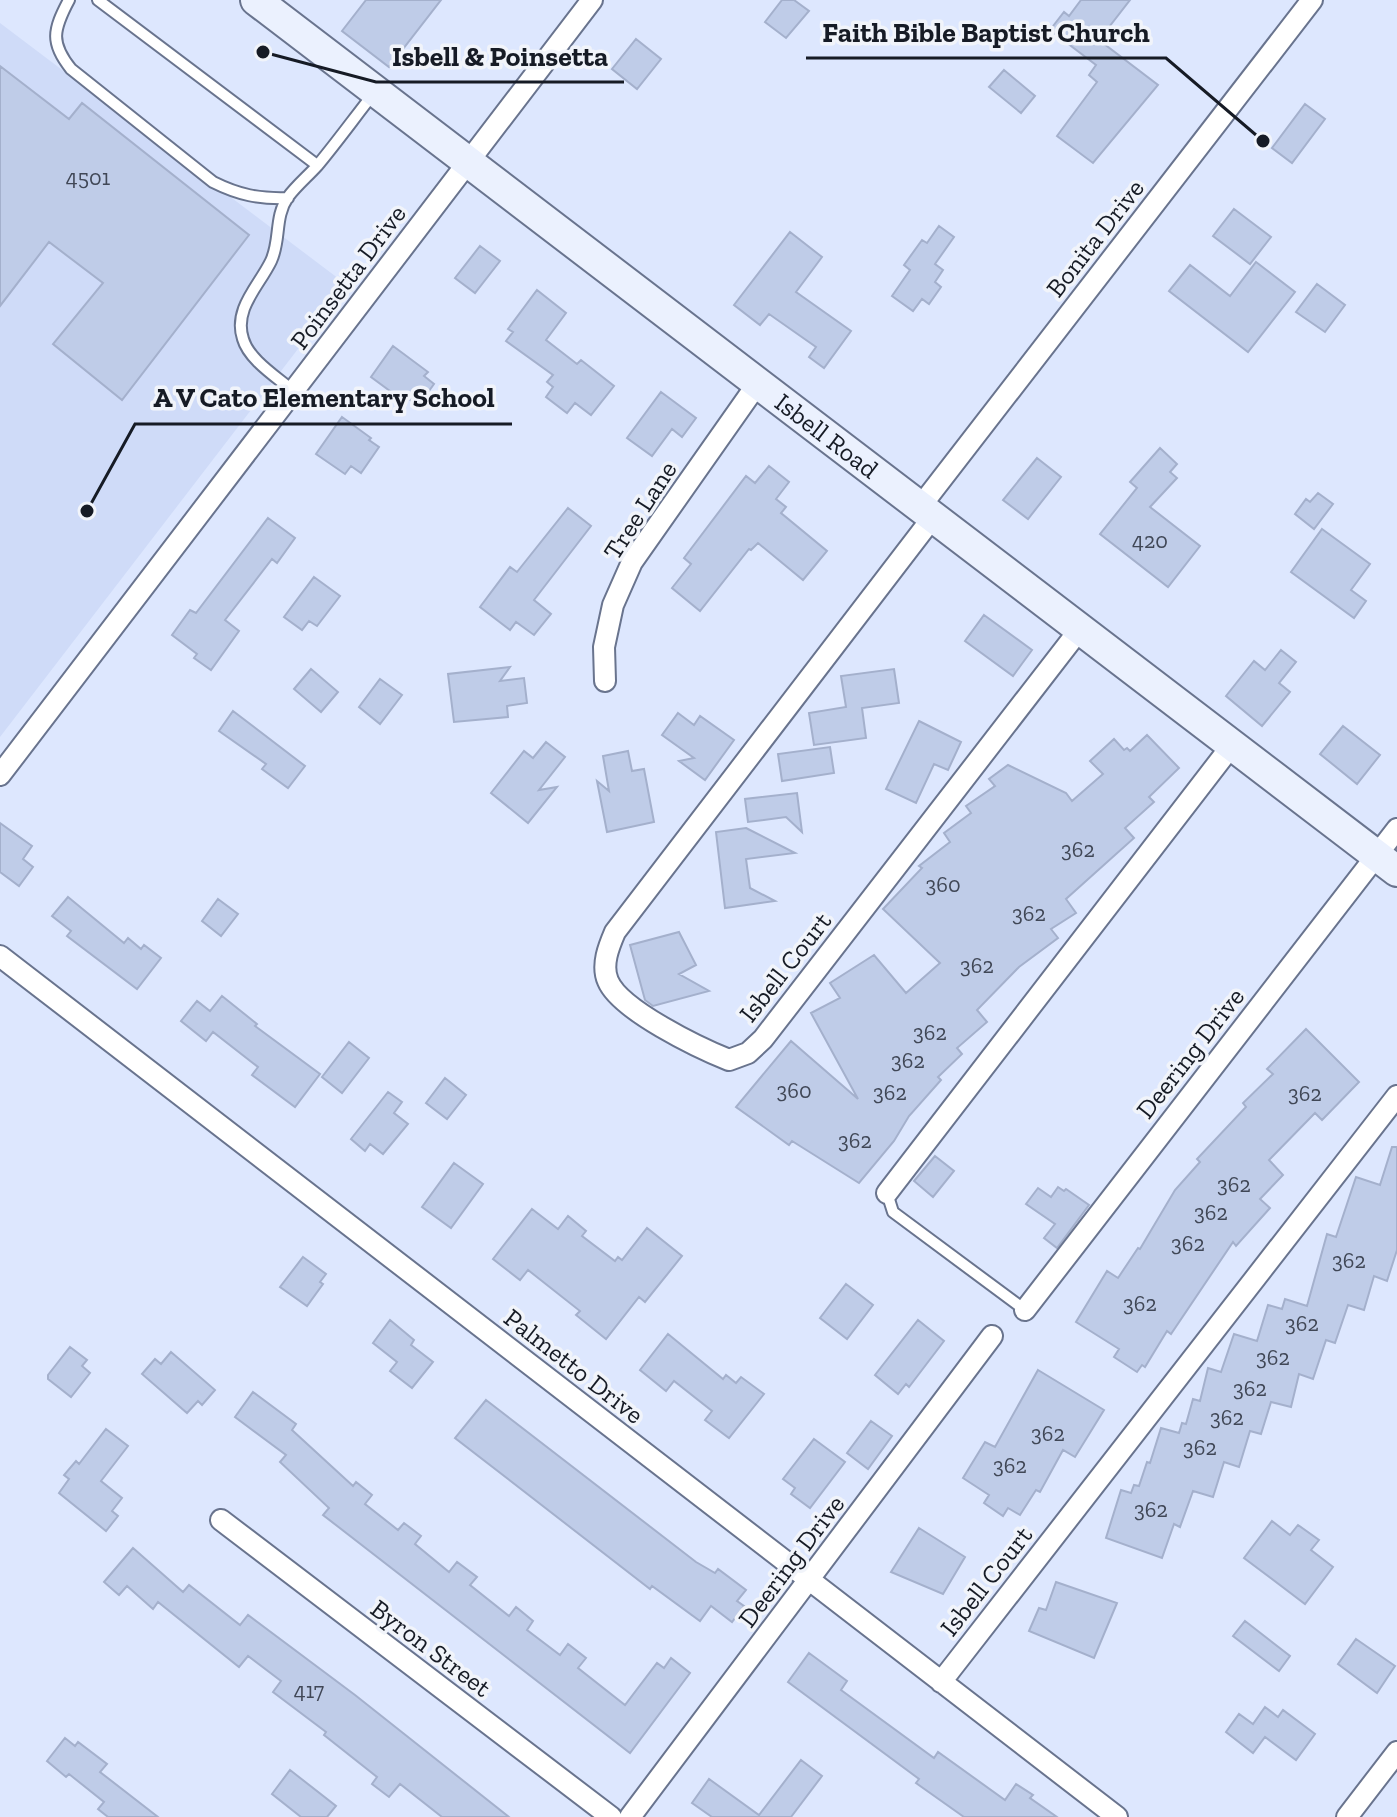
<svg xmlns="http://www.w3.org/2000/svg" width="1397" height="1817" font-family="'Zilla Slab',serif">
<rect width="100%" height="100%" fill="#dde7fe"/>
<path fill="#cfdbf8" d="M0,23L347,285L0,737Z"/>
<path fill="#bfcce8" stroke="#a4b0cc" stroke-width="2" d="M366,0H441L389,67L342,31Z
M782,0H794L809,11L786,38L765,22Z
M1081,0H1130L1099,40L1158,85L1093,163L1057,136L1097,82L1089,75L1096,65L1050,30L1064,12L1069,16Z
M636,39L661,59L637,89L612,69Z
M0,66L69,119L82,103L249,235L122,400L53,344L103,283L49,242L0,306Z
M1004,70L1035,96L1021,113L989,87Z
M1305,104L1325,119L1292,163L1272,148Z
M1234,209L1271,237L1250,264L1213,236Z
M939,226L954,237L935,264L943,270L935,282L941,287L929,304L922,299L913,311L892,296L910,270L904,265L922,240L927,243Z
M790,232L822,257L796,292L851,331L824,368L809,357L816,347L769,314L760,325L734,305Z
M480,246L500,261L475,293L455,278Z
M1256,262L1295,292L1248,352L1169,291L1190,265L1230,296Z
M1317,284L1345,305L1325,332L1296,312Z
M537,290L566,313L546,340L577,364L581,360L614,386L591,415L575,403L567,413L546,397L553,387L547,382L553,375L506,341L513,332L508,329Z
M393,346L428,372L424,376L434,384L418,406L408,398L405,402L371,377Z
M661,392L696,418L682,437L672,429L652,456L627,438Z
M342,417L371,438L369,440L379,447L361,473L351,466L345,474L316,454Z
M1160,448L1177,464L1170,472L1177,478L1150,507L1200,546L1168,587L1100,534L1137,488L1130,482Z
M1037,458L1061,477L1028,519L1003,500Z
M769,466L789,482L776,499L786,507L781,513L827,551L803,580L758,543L751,550L749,549L700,611L672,588L691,564L684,558L746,476L755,483Z
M1318,493L1333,504L1314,529L1295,514L1306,499L1310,502Z
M568,508L591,526L534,600L551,614L534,635L516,622L510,630L480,607L510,567L517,572Z
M268,518L295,538L277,563L272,559L225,620L239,631L211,670L194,658L197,654L172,635L190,610L196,613Z
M1322,529L1370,564L1351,590L1366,601L1354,618L1291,572Z
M314,577L340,596L317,626L309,621L302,630L284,617Z
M984,615L1032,650L1013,676L965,641Z
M1281,650L1296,662L1279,683L1290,692L1262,726L1226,696L1254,661L1265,670Z
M510,667L500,681L524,678L527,703L507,706L508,717L454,722L448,674Z
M311,669L338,692L321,712L294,689Z
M894,669L899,703L862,708L866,738L814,745L809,713L846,707L841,676Z
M380,679L402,695L380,724L359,707Z
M233,711L305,766L288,788L262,769L266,764L219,731Z
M678,713L694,725L700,716L734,740L705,780L679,761L694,758L662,735Z
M919,721L961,742L948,770L934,764L916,803L886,789Z
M1343,726L1380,755L1357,784L1320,754Z
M1147,735L1179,768L1149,797L1154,802L1125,828L1134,838L1066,899L1076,913L1051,929L1058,938L1019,967L977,1010L987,1022L957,1048L962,1054L938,1077L941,1080L909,1116L894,1141L859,1183L792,1141L789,1145L736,1107L791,1041L858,1099L811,1013L840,998L830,983L874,955L906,993L940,963L883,909L922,868L919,866L950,842L944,833L971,813L966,806L995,786L989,779L1008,765L1066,793L1072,801L1103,774L1090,761L1114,739L1124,750L1127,748L1130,751Z
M546,742L565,757L539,790L557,787L528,823L491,793L524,751L533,758Z
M830,747L834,773L782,781L778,754Z
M628,751L632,771L644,769L654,822L607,832L597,781L609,791L603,756Z
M797,793L802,832L786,817L748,822L745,799Z
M0,823L32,846L23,859L33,867L19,886L0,872Z
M746,828L795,853L746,859L750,888L775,901L725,908L716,832Z
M68,897L124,943L128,938L141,949L144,945L161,958L137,989L67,936L71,931L52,916Z
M218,899L238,914L221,936L202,921Z
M679,932L696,965L679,974L709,991L653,1006L645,1000L630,945Z
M222,996L257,1024L255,1026L320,1074L295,1107L252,1075L258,1067L213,1032L206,1041L181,1021L197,1001L210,1011Z
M1306,1029L1359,1082L1322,1120L1315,1113L1269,1160L1283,1175L1260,1199L1270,1208L1236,1246L1233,1242L1171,1334L1167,1331L1145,1367L1142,1365L1137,1372L1114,1357L1119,1349L1076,1322L1107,1271L1118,1278L1138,1248L1140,1249L1175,1190L1200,1162L1197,1159L1246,1107L1243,1103L1273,1074L1267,1069Z
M349,1042L369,1058L342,1093L322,1077Z
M445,1078L466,1095L447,1119L426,1103Z
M388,1092L402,1102L394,1113L408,1124L383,1154L370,1144L365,1151L351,1139Z
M1392,1147H1397V1250L1387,1281L1374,1276L1364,1310L1348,1305L1335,1343L1326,1340L1313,1379L1299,1374L1291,1407L1271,1402L1261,1434L1250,1431L1239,1467L1224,1462L1213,1497L1193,1491L1180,1527L1174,1524L1162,1558L1106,1538L1121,1490L1131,1493L1134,1485L1139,1486L1147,1462L1150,1463L1161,1428L1179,1433L1182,1423L1186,1424L1193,1399L1200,1401L1208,1368L1221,1372L1234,1334L1257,1341L1268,1305L1282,1309L1285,1299L1307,1306L1327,1234L1336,1237L1356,1177L1380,1185Z
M935,1156L954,1171L933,1197L914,1181Z
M454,1163L483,1184L451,1228L422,1207Z
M1058,1187L1064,1191L1066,1189L1089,1205L1057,1248L1044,1238L1055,1224L1026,1204L1038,1188L1051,1197Z
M532,1209L558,1229L568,1216L586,1231L582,1236L615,1261L618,1257L622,1260L647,1228L682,1256L645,1302L639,1297L606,1339L576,1315L580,1311L528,1270L520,1280L493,1259Z
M303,1257L326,1274L320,1282L323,1284L307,1306L280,1287Z
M846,1284L873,1305L847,1339L820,1318Z
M390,1320L414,1340L411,1345L433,1362L412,1388L390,1371L397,1362L373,1343Z
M918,1320L944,1341L909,1387L906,1384L898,1394L875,1375Z
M668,1334L723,1379L726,1375L736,1383L741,1377L764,1394L729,1438L705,1420L712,1411L674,1381L666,1391L640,1370Z
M70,1347L87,1360L82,1366L90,1373L71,1397L48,1379V1375Z
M171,1352L215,1390L202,1405L198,1401L187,1413L142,1374L155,1359L161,1364Z
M1038,1370L1104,1410L1075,1457L1063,1450L1040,1492L1036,1490L1020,1515L1008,1508L1003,1516L984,1503L989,1495L963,1478L985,1442L995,1447Z
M253,1392L296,1424L292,1430L353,1486L356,1482L372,1495L365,1504L398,1530L404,1523L421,1536L415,1544L449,1572L457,1562L477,1577L470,1585L509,1616L516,1607L533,1621L527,1630L560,1655L568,1644L586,1658L578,1668L625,1705L657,1663L664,1668L671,1658L690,1673L630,1753L323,1515L329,1508L280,1462L286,1455L235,1417Z
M486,1400L696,1562L715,1573L718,1569L746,1590L737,1601L744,1606L732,1622L711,1606L700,1621L652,1586L650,1589L455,1438Z
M871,1421L892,1436L868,1469L847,1453Z
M106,1429L128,1446L101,1481L122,1498L112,1511L118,1516L106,1531L59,1493L69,1479L64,1475L76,1461L79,1464Z
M814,1439L845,1462L810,1508L791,1494L795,1488L783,1479Z
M1272,1521L1290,1535L1298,1525L1319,1540L1311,1550L1333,1567L1305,1604L1244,1558Z
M919,1528L965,1557L943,1594L891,1572Z
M133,1548L183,1592L189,1585L240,1625L248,1615L355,1695L509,1817H442L400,1784L389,1797L372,1784L377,1777L324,1735L326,1732L273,1692L281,1681L248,1656L239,1667L158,1602L153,1609L127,1586L119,1595L104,1582Z
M1056,1582L1117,1603L1094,1658L1029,1631L1039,1608L1046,1610Z
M1245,1621L1290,1656L1279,1671L1233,1636Z
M1356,1639L1395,1666L1377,1693L1338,1664Z
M809,1653L847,1681L841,1690L934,1758L938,1752L1005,1800L1016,1784L1033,1795L1030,1798L1057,1817H964L916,1783L919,1779L788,1682Z
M1265,1707L1278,1717L1283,1710L1315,1734L1296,1760L1265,1737L1253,1753L1226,1732L1239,1714L1253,1724Z
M65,1738L75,1746L78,1742L107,1764L100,1772L158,1817H108L98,1809L104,1802L69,1774L66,1777L47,1761Z
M801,1760L822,1776L791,1817H712L692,1803L709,1779L759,1815Z
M290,1770L336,1806L327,1817H301L272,1794Z"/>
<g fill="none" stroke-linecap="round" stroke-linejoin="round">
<defs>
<path id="lane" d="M69,0C53,30 50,43 71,69L213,182C239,195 259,199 288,198
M98,0L317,165
M293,391C277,377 249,360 243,339C233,309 259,286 271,261C281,240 274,217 288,197C296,186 308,176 317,166C337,142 355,117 374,93
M887,1193L893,1212L1025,1310"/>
<path id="street" d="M920,507L1312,0
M933,517L615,932C609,946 601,965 608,981C620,1010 699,1048 729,1060L748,1053L763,1039L1080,629
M605,681L604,647L613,605L632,562L758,383
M0,775L592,0
M0,956L1117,1817
M887,1193L1232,745
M1025,1310L1397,829
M221,1520L611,1817
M941,1682L1397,1096
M630,1817L992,1336
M1347,1817L1397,1752"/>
<g id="secondary">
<path id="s1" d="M256,0L1397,871"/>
</g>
</defs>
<use href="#lane" stroke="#69748e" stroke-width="14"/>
<use href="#street" stroke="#69748e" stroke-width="24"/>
<use href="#secondary" stroke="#69748e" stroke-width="34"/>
<use href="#lane" stroke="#fff" stroke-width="10"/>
<use href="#street" stroke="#fff" stroke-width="20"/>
<use href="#secondary" stroke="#ebf1fe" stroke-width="30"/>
</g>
<g text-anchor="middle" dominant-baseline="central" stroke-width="7" stroke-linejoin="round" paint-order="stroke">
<g font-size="22" fill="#404756">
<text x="88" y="177">4501</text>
<text x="1150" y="540">420</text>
<text x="1078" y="849">362</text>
<text x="943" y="884">360</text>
<text x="1029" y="913">362</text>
<text x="977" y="965">362</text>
<text x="930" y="1032">362</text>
<text x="908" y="1060">362</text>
<text x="794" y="1090">360</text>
<text x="890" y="1092">362</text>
<text x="1305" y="1093">362</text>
<text x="855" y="1140">362</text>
<text x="1234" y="1184">362</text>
<text x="1211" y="1212">362</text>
<text x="1188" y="1243">362</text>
<text x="1349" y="1260">362</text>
<text x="1140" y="1303">362</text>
<text x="1302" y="1323">362</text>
<text x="1273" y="1357">362</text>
<text x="1250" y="1388">362</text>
<text x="1227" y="1417">362</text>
<text x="1048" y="1433">362</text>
<text x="1200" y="1447">362</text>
<text x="1010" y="1465">362</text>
<text x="1151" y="1509">362</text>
<text x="309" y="1690">417</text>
</g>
<g font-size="26" fill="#161b25" stroke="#f1f4fa">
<text transform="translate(1095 238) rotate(-52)">Bonita Drive</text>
<text transform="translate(348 277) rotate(-53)">Poinsetta Drive</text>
<text stroke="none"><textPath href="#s1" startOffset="718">Isbell Road</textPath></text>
<text transform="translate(640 510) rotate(-57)">Tree Lane</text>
<text transform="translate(785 967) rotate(-52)">Isbell Court</text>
<text transform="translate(1190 1053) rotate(-52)">Deering Drive</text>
<text transform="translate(574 1366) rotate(38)">Palmetto Drive</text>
<text transform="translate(791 1561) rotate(-53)">Deering Drive</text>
<text transform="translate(986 1581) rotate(-52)">Isbell Court</text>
<text transform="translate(431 1648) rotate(37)">Byron Street</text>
</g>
</g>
<path fill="none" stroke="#161b25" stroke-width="3" d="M1263 141L1166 58H806M263 52L376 82H624M87 511L135 424H512"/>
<g fill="#161b25" stroke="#f1f4fa" stroke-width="3">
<circle cx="1263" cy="141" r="8"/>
<circle cx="263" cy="52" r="8"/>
<circle cx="87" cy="511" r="8"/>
</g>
<g font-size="28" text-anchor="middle" font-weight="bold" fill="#161b25" stroke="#f1f4fa" stroke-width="7" stroke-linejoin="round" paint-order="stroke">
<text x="986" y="42">Faith Bible Baptist Church</text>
<text x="500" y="66">Isbell &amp; Poinsetta</text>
<text x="324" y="407">A V Cato Elementary School</text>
</g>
</svg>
